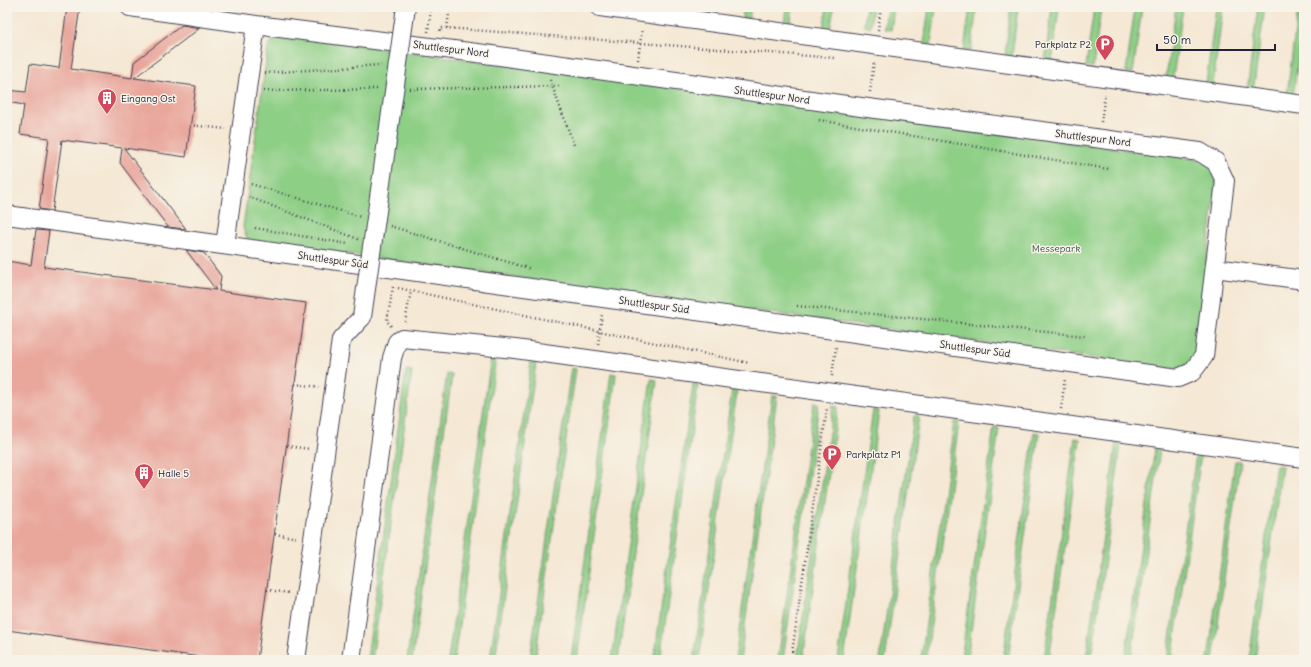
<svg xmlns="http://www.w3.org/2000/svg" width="1311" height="667" font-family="Delius,sans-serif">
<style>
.green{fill:#8ecf86;stroke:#587860}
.building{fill:#e9a69b}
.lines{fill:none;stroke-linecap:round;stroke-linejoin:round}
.minor-casing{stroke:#424052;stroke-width:20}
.path{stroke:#424052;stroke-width:2.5;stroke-dasharray:1 3;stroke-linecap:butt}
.minor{stroke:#fff;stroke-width:18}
.minor-bridge-casing{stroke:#424052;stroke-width:20;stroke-linecap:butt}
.minor-bridge{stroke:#fff;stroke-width:18}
.labels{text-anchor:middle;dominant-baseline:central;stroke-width:3;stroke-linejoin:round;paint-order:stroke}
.poi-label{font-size:10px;fill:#22223b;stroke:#f7f3e8;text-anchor:start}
.street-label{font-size:10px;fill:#22223b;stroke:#f7f3e8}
.park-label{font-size:10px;fill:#425652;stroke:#f7f3e8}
</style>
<rect width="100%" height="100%" fill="#f7f3e8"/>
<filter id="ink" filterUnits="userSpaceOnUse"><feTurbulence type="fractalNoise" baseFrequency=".025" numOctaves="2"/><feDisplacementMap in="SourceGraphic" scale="8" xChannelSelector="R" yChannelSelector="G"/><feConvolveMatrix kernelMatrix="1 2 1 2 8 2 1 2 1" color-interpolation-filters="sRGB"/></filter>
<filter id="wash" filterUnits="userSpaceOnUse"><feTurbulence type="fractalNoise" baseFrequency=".012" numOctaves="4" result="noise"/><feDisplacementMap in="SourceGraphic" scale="16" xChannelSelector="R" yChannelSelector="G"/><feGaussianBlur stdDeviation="0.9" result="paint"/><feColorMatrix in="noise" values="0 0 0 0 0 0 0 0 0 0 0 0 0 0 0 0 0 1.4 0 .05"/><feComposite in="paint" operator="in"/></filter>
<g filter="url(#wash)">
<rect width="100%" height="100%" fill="#f5e8d4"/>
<path class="green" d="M744 7H751L749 19 742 18Z
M786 7H793L790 25 784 24Z
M827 7H834L830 32 823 31Z
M866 7H873L870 27 864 26Z
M887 7H894L891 30 884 29Z
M929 7H936L931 45 924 44Z
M970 7H977L971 51 964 50Z
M1011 7H1018L1012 56 1005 55Z
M1052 7H1059L1052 63 1045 62Z
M1094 7H1101L1093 67 1086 66Z
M1135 7H1142L1133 73 1126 72Z
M1176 7H1183L1173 78 1166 77Z
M1216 7H1223L1213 85 1206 84Z
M1258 7H1265L1253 91H1247Z
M1298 7H1304V17L1293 96 1287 95Z
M280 35H285L1194 159 1208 164 1217 177 1195 356 1193 360 1180 370 248 240 244 231 243 227 268 47 273 39Z
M491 357H496L454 660H448Z
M531 362 536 363 495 660H490Z
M571 368 576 369 535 660H530Z
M406 370 412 371 372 660H367Z
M611 373 616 374 577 660H571Z
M447 374 452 375 412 660H407Z
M651 379 657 380 618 660H612Z
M693 384 698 385 660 660H654Z
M732 390 737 391 699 660H694Z
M772 396H777L740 660H735Z
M814 403H819L783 660H778Z
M833 406 838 407 803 660H797Z
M873 410 879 411 844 660H838Z
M914 416H919L885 660H880Z
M954 422H959L926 660H921Z
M994 427 999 428 967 660H961Z
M1034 432 1039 433 1008 660H1003Z
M1075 438 1080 439 1049 660H1044Z
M1116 443 1121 444 1091 660H1086Z
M1155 448 1160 449 1131 660H1125Z
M1196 454H1201L1172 660H1167Z
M1235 461H1240L1213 660H1208Z
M1276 465 1282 466 1255 660H1249Z"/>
<g id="blocks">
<path class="building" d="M67 7H80L71 69 132 78 134 62 182 25 200 28 134 78 196 86 186 157 124 148 186 229 168 227 120 163 122 148 62 140 52 211 39 209 49 138 20 134 24 105 7 102V90L26 92 30 64 59 68Z
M206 7H227L224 10Z
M36 230 49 231 44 267 216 290 186 250 204 253 221 276 219 291 306 303 257 660H222L7 630V261L31 265Z"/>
</g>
</g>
<g filter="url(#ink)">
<use href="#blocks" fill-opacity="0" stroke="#424052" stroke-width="1"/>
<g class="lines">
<g class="minor-casing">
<path id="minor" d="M600 7 1304 105
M7 215 1178 378 1192 372 1204 356 1225 181 1216 162 1200 152 868 108 485 54 256 25 130 7
M225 245 256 25
M1215 268 1304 280
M296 660 341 340 362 317
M351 660 392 358 397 342 402 338 515 349 1304 458"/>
</g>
<path class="path" d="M447 28 450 7
M878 30 881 7
M440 31 441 28H447L835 58
M428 32 431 7
M638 60 642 29
M265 73 381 65
M550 80 574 145
M410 89 559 86
M264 91 379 89
M870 92 874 61
M819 120 1108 169
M1101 122 1105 94
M190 125 226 129
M251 184 361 217
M249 197 358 239
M390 226 531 269
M255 228 348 244
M398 288 749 363
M797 306 1085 336
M405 322 411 291
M391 326 387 321 393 287
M598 344 602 314
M832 376 836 347
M295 384 319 387
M1061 409 1065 378
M287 446 310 449
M275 534 298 538
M267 590 290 593
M179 660 180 654
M791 660 827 408"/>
<use href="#minor" class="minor"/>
<g class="minor-bridge-casing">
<path id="minor-bridge" d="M362 317 406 7"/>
</g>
<use href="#minor-bridge" class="minor-bridge"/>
</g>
</g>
<defs>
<g id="parking-pin" transform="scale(1)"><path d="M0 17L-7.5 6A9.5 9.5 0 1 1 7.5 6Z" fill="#d1495b" stroke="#f7f3e8"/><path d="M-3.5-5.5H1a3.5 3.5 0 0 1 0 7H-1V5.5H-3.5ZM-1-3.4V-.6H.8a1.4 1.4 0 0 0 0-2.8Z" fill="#fff"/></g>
<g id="building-pin" transform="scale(1)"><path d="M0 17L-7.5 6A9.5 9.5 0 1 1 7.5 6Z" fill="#d1495b" stroke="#f7f3e8"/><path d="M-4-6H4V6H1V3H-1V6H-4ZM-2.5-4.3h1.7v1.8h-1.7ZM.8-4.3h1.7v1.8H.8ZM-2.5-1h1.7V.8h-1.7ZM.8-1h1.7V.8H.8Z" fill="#fff"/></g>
</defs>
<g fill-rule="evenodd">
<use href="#parking-pin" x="1105" y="44"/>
<use href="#building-pin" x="107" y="98"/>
<use href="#parking-pin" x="832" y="454"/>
<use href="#building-pin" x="144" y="473"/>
</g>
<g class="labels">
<g class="poi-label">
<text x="1091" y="44" text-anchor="end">Parkplatz P2</text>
<text x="121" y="98">Eingang Ost</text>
<text x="846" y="454">Parkplatz P1</text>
<text x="158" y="473">Halle 5</text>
</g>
<g class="street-label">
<text transform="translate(451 49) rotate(7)">Shuttlespur Nord</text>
<text transform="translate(772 95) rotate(8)">Shuttlespur Nord</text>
<text transform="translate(1093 138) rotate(7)">Shuttlespur Nord</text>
<text transform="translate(333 260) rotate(8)">Shuttlespur Süd</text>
<text transform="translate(654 305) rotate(8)">Shuttlespur Süd</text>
<text transform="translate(975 349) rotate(8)">Shuttlespur Süd</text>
</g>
<g class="park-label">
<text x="1056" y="248">Messepark</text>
</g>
</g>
<rect width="1311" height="667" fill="none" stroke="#f7f3e8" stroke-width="24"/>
<path d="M1157 44v6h118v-6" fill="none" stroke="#22223b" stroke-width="2"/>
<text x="1163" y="44" font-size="12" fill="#22223b" stroke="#f7f3e8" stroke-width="3" paint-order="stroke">50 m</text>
</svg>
